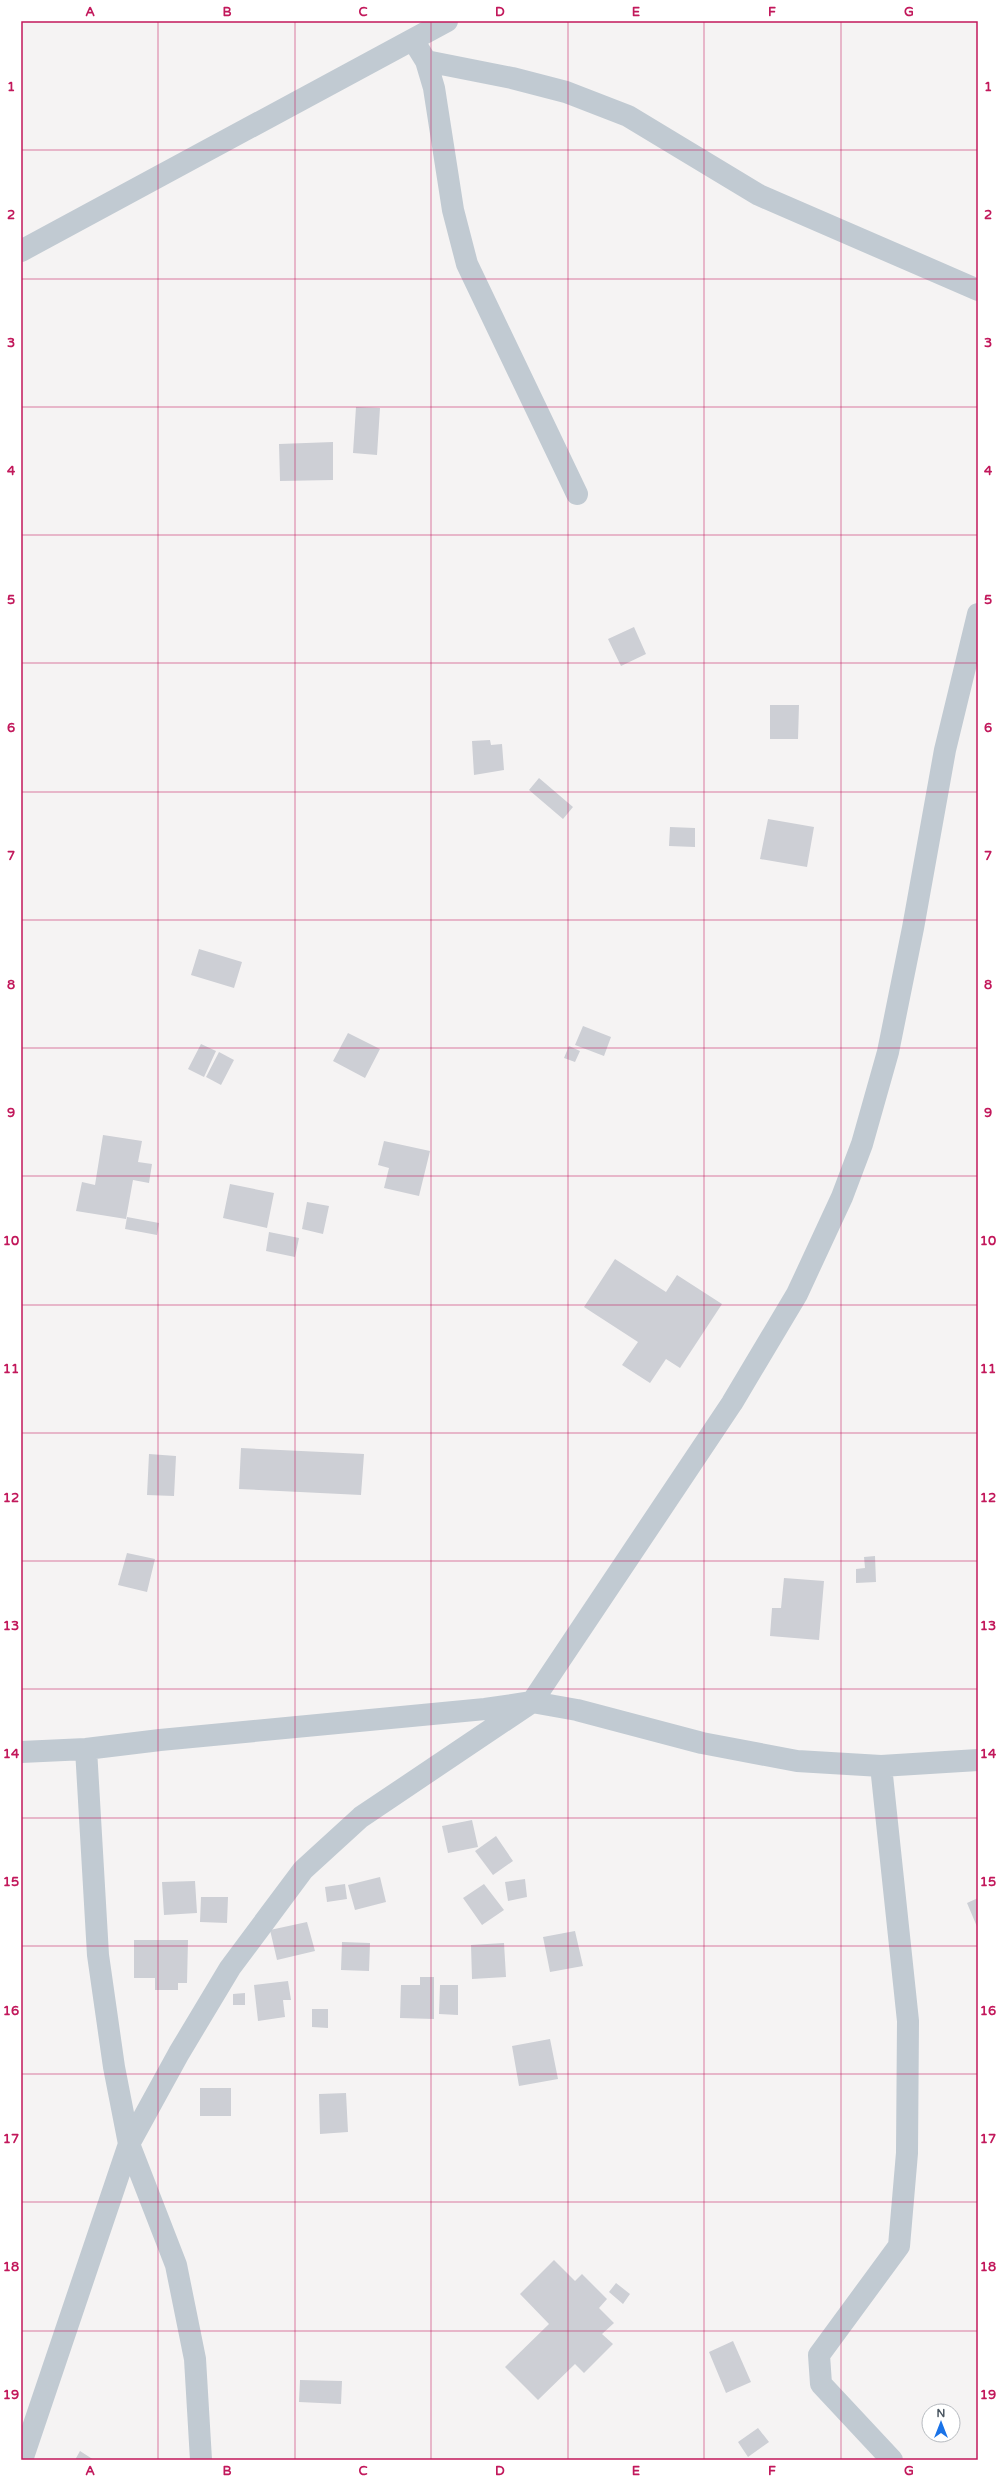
<svg xmlns="http://www.w3.org/2000/svg" width="999" height="2481" font-family="'Varela Round',sans-serif">
<style>
.building{fill:#cdcfd5}
.lines{fill:none;stroke-linecap:round;stroke-linejoin:round}
.minor{stroke:#c1cad2;stroke-width:22}
.grid{fill:none;stroke:#c2185b;stroke-width:1;stroke-opacity:0.55}
.neatline{fill:none;stroke:#c2185b;stroke-width:1.5}
.grid-label{font-size:13px;text-anchor:middle;font-weight:bold;fill:#c2185b}
</style>
<rect width="100%" height="100%" fill="#f5f3f3"/>
<path class="building" d="M356 407 380 408 377 455 353 453Z
M333 442V480L280 481 279 444Z
M634 627 646 654 621 666 608 639Z
M770 705H799L798 739H770Z
M490 740 491 745 502 744 504 770 474 775 472 741Z
M539 778 573 807 563 819 529 790Z
M768 819 814 827 807 867 760 859Z
M670 827 695 828V847L669 846Z
M199 949 242 962 234 988 191 975Z
M583 1026 611 1037 604 1056 575 1045Z
M348 1033 380 1049 365 1078 333 1061Z
M201 1044 216 1051 204 1077 188 1069Z
M569 1046 580 1051 575 1062 564 1058Z
M219 1052 234 1060 221 1085 206 1077Z
M103 1135 142 1141 138 1162 152 1164 149 1183 133 1180 126 1219 76 1211 82 1182 95 1185Z
M384 1141 430 1151 419 1196 384 1188 389 1168 378 1165Z
M230 1184 274 1193 267 1228 223 1218Z
M307 1202 329 1206 323 1234 302 1229Z
M127 1217 159 1223 157 1235 125 1229Z
M269 1232 299 1238 295 1257 266 1251Z
M615 1259 666 1292 677 1275 722 1304 680 1368 666 1359 650 1383 622 1365 638 1342 584 1307Z
M241 1448 364 1454 361 1495 239 1489Z
M149 1454 176 1456 174 1496 147 1495Z
M127 1553 155 1559 147 1592 118 1585Z
M875 1556 876 1582 856 1583V1569L865 1568 864 1557Z
M784 1578 824 1581 819 1640 770 1636 772 1608H781Z
M472 1820 478 1847 448 1853 442 1826Z
M496 1836 513 1861 493 1875 475 1851Z
M380 1877 386 1902 355 1910 348 1885Z
M525 1879 527 1897 508 1901 505 1882Z
M195 1881 197 1913 164 1915 162 1882Z
M345 1884 347 1899 327 1902 325 1887Z
M484 1884 504 1910 482 1925 463 1898Z
M201 1897H228L227 1923 200 1922Z
M978 1898V1929L967 1903Z
M307 1922 315 1951 277 1960 270 1930Z
M575 1931 583 1966 550 1972 543 1937Z
M134 1940H188L187 1983H178V1990H155V1978H134Z
M342 1942 370 1943 369 1971 341 1970Z
M504 1943 506 1977 472 1979 471 1945Z
M420 1977H434V2019L400 2018 401 1985H420Z
M288 1981 291 2000H283L285 2017 258 2021 254 1985Z
M440 1985H458V2015L439 2014Z
M245 1993V2005H233V1994Z
M312 2009H328V2028L312 2027Z
M550 2039 558 2079 519 2086 512 2046Z
M200 2088H231V2116H200Z
M346 2093 348 2132 320 2134 319 2094Z
M554 2260 575 2281 582 2274 607 2299 599 2308 614 2323 602 2334 613 2344 584 2373 575 2364 538 2400 505 2367 549 2324 520 2294Z
M616 2283 630 2294 623 2304 609 2292Z
M733 2341 751 2382 726 2393 709 2352Z
M300 2380 342 2381 341 2404 299 2402Z
M758 2428 769 2442 748 2457 738 2442Z
M80 2451 94 2460H75Z"/>
<g class="lines">
<path class="minor" d="M413 40 426 61 434 88 453 210 467 264 577 494
M426 61 512 78 566 92 628 116 759 195 978 290
M21 251 447 21
M86 1749 98 1955 114 2067 129 2144 176 2265 195 2359 201 2460
M21 1752 86 1749 160 1740 485 1709 532 1702 577 1710 702 1743 797 1761 881 1766 978 1760
M881 1766 908 2021 907 2153 899 2246 819 2355 821 2384 892 2460
M22 2460 129 2144 179 2053 230 1968 303 1870 361 1817 532 1702 732 1403 797 1294 842 1197 862 1144 888 1052 913 928 945 750 978 614"/>
</g>
<path class="grid" d="M158 21V2460M295 21V2460M431 21V2460M568 21V2460M704 21V2460M841 21V2460M21 150H978M21 279H978M21 407H978M21 535H978M21 663H978M21 792H978M21 920H978M21 1048H978M21 1176H978M21 1305H978M21 1433H978M21 1561H978M21 1689H978M21 1818H978M21 1946H978M21 2074H978M21 2202H978M21 2331H978"/>
<rect width="999" height="2481" fill="none" stroke="#ffffff" stroke-width="44"/>
<g transform="translate(941 2423)"><circle r="19" fill="#ffffff" stroke="#b7bbc0"/>
<path d="M0-3L7 15L0 10L-7 15Z" fill="#1a73e8"/>
<text y="-6" font-size="11" font-weight="bold" text-anchor="middle" fill="#4a5661">N</text>
</g>
<rect x="22" y="22" width="955" height="2437" class="neatline"/>
<g class="grid-label">
<text x="90" y="16">A</text>
<text x="227" y="16">B</text>
<text x="363" y="16">C</text>
<text x="500" y="16">D</text>
<text x="636" y="16">E</text>
<text x="772" y="16">F</text>
<text x="909" y="16">G</text>
<text x="11" y="91">1</text>
<text x="988" y="91">1</text>
<text x="11" y="219">2</text>
<text x="988" y="219">2</text>
<text x="11" y="347">3</text>
<text x="988" y="347">3</text>
<text x="11" y="475">4</text>
<text x="988" y="475">4</text>
<text x="11" y="604">5</text>
<text x="988" y="604">5</text>
<text x="11" y="732">6</text>
<text x="988" y="732">6</text>
<text x="11" y="860">7</text>
<text x="988" y="860">7</text>
<text x="11" y="989">8</text>
<text x="988" y="989">8</text>
<text x="11" y="1117">9</text>
<text x="988" y="1117">9</text>
<text x="11" y="1245">10</text>
<text x="988" y="1245">10</text>
<text x="11" y="1373">11</text>
<text x="988" y="1373">11</text>
<text x="11" y="1502">12</text>
<text x="988" y="1502">12</text>
<text x="11" y="1630">13</text>
<text x="988" y="1630">13</text>
<text x="11" y="1758">14</text>
<text x="988" y="1758">14</text>
<text x="11" y="1886">15</text>
<text x="988" y="1886">15</text>
<text x="11" y="2015">16</text>
<text x="988" y="2015">16</text>
<text x="11" y="2143">17</text>
<text x="988" y="2143">17</text>
<text x="11" y="2271">18</text>
<text x="988" y="2271">18</text>
<text x="11" y="2399">19</text>
<text x="988" y="2399">19</text>
<text x="90" y="2475">A</text>
<text x="227" y="2475">B</text>
<text x="363" y="2475">C</text>
<text x="500" y="2475">D</text>
<text x="636" y="2475">E</text>
<text x="772" y="2475">F</text>
<text x="909" y="2475">G</text>
</g>
</svg>
